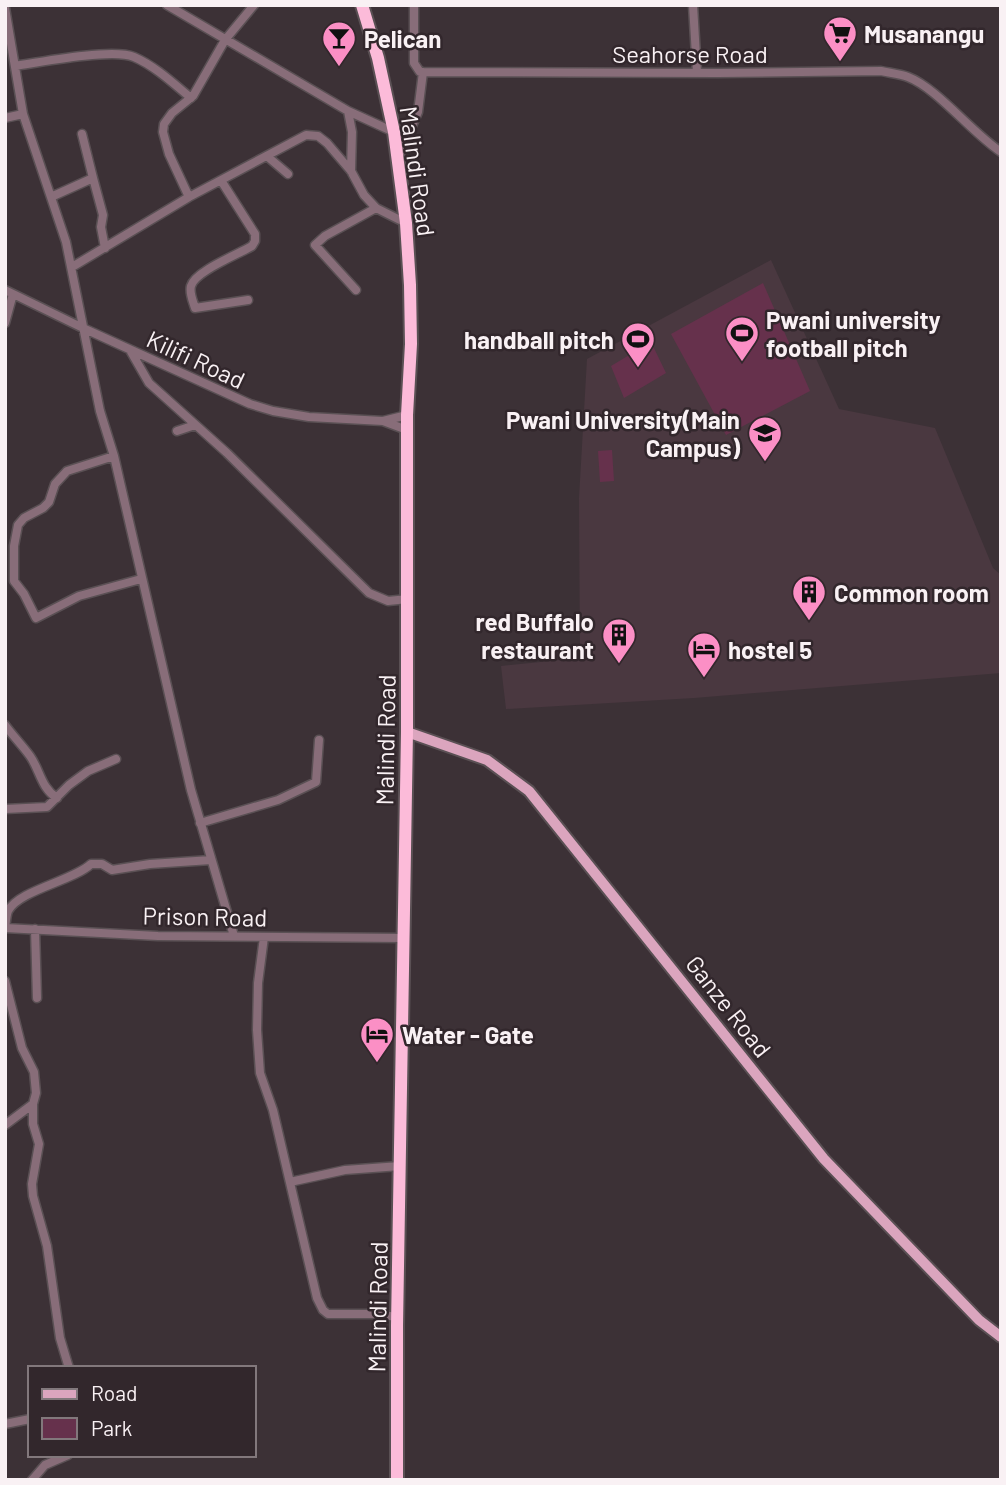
<svg xmlns="http://www.w3.org/2000/svg" width="1006" height="1485" font-family="Barlow,sans-serif">
<style>
.built{fill:#4a3840}
.green{fill:#66314c}
.lines{fill:none;stroke-linecap:round;stroke-linejoin:round}
.minor-casing{stroke:#5a5054;stroke-width:11}
.major-casing{stroke:#5a5054;stroke-width:14}
.highway-casing{stroke:#5a5054;stroke-width:16}
.minor{stroke:#886d79;stroke-width:8}
.major{stroke:#dba5be;stroke-width:10}
.highway{stroke:#fcbbd9;stroke-width:12}
.labels{text-anchor:middle;dominant-baseline:central;stroke-width:5;stroke-linejoin:round;paint-order:stroke}
.poi-label{font-size:24px;font-weight:bold;fill:#f9f1f4;stroke:#32272c;text-anchor:start}
.street-label{font-size:24px;fill:#f9f1f4;stroke:#32272c}
</style>
<rect width="100%" height="100%" fill="#3c3136"/>
<path class="built" d="M771 260 839 409 935 428 993 568 1001 575V673L694 698 506 709 501 666 580 658 579 498 587 359Z"/>
<path class="green" d="M763 283 810 391 726 435 671 334Z
M651 342 666 373 624 398 611 366Z
M612 450 614 481 600 482 598 451Z"/>
<g class="lines">
<g class="minor-casing">
<path id="minor" d="M167 5 348 111 394 132
M414 5V63L420 72 718 73 881 71C890 73 900 74 908 77 937 88 971 132 1001 152
M693 5 697 73
M5 8 23 114 66 242 100 411 114 456 191 790 234 936
M15 66C40 62 113 48 134 57 155 66 174 84 191 98
M348 111 352 132 351 171
M5 118 23 114
M399 156 418 112 423 72
M268 157 288 174
M93 178 103 215 101 227 105 248
M222 182 255 234V241L252 246C239 254 195 271 191 286 189 293 193 301 195 308L248 300
M51 197 93 178 82 134
M189 197 169 154 163 132 164 124 172 113 193 96 225 40 254 5
M72 267 189 197 306 135 318 136 327 143 351 171 364 195 376 208 406 223
M5 290 85 329 250 404 273 411 309 417 383 421 407 430
M356 290 315 245 325 236 376 208
M5 323 13 294
M130 350 149 383 227 453 369 593 388 601 408 599
M383 421 407 415
M177 431 195 425
M114 456 67 471 55 484 49 502 43 508 24 518 18 525 14 546V581L24 594 36 618 79 596 141 579
M5 725C13 736 22 745 30 756 40 770 41 788 57 798
M5 809 47 807 69 785 88 771 116 759
M200 823 278 800 316 782 319 740
M5 928 158 936 404 938
M5 928C6 923 6 916 8 911 19 890 73 881 91 864H102L112 870 150 864 211 860
M35 929 37 998
M264 937 258 983 257 1030 260 1073 273 1110 317 1298 323 1310 328 1314H375L397 1317
M5 981 22 1048 34 1072 36 1093 33 1104 5 1125
M33 1104V1124L39 1144 32 1184 33 1196 47 1246 60 1338 69 1368
M290 1182 345 1170 400 1166
M5 1424 30 1419
M32 1480 45 1465 68 1455"/>
</g>
<g class="major-casing">
<path id="major" d="M407 732 487 760 529 791 824 1159 979 1320 1001 1337"/>
</g>
<g class="highway-casing">
<path id="highway" d="M362 5 378 58 394 132 406 223 410 285 411 344 407 415V732L397 1326V1480"/>
</g>
<use href="#minor" class="minor"/>
<use href="#major" class="major"/>
<use href="#highway" class="highway"/>
</g>
<defs>
<g id="supermarket-pin" transform="scale(1.75)"><path d="M0 17L-7.5 6A9.5 9.5 0 1 1 7.5 6Z" fill="#fb8fc5" stroke="#32272c"/><path d="M-6-5.5h2.5l.6 2H6L4.5 2H-2.5L-4.4-4H-6ZM-1.5 3.2a1.3 1.3 0 1 0 .1 0ZM3 3.2a1.3 1.3 0 1 0 .1 0Z" fill="#111"/></g>
<g id="bar-pin" transform="scale(1.75)"><path d="M0 17L-7.5 6A9.5 9.5 0 1 1 7.5 6Z" fill="#fb8fc5" stroke="#32272c"/><path d="M-6-5H6L.8 .8V4.5H3.5V6h-7V4.5H-.8V.8Z" fill="#111"/></g>
<g id="stadium-pin" transform="scale(1.75)"><path d="M0 17L-7.5 6A9.5 9.5 0 1 1 7.5 6Z" fill="#fb8fc5" stroke="#32272c"/><path d="M0-5a6.5 5 0 1 0 0 10a6.5 5 0 1 0 0-10ZM-3.5-1.8h7v3.6h-7Z" fill="#111"/></g>
<g id="university-pin" transform="scale(1.75)"><path d="M0 17L-7.5 6A9.5 9.5 0 1 1 7.5 6Z" fill="#fb8fc5" stroke="#32272c"/><path d="M0-5L7-2L0 1L-7-2ZM-4 1L0 2.5L4 1V4Q0 6-4 4Z" fill="#111"/></g>
<g id="building-pin" transform="scale(1.75)"><path d="M0 17L-7.5 6A9.5 9.5 0 1 1 7.5 6Z" fill="#fb8fc5" stroke="#32272c"/><path d="M-4-6H4V6H1V3H-1V6H-4ZM-2.5-4.3h1.7v1.8h-1.7ZM.8-4.3h1.7v1.8H.8ZM-2.5-1h1.7V.8h-1.7ZM.8-1h1.7V.8H.8Z" fill="#111"/></g>
<g id="hotel-pin" transform="scale(1.75)"><path d="M0 17L-7.5 6A9.5 9.5 0 1 1 7.5 6Z" fill="#fb8fc5" stroke="#32272c"/><path d="M-6-4.5h1.5V1H6V5H4.5V3h-9V5H-6ZM-4 0a1.8 1.8 0 1 1 3.6 0ZM.5 0V-2.5h3Q6-2.5 6 0Z" fill="#111"/></g>
</defs>
<g fill-rule="evenodd">
<use href="#supermarket-pin" x="840" y="33"/>
<use href="#bar-pin" x="339" y="38"/>
<use href="#stadium-pin" x="742" y="333"/>
<use href="#stadium-pin" x="638" y="339"/>
<use href="#university-pin" x="765" y="433"/>
<use href="#building-pin" x="809" y="592"/>
<use href="#building-pin" x="619" y="635"/>
<use href="#hotel-pin" x="704" y="649"/>
<use href="#hotel-pin" x="377" y="1034"/>
</g>
<g class="labels">
<g class="poi-label">
<text x="864" y="33">Musanangu</text>
<text x="364" y="38">Pelican</text>
<text x="766" y="319">Pwani university<tspan x="766" dy="28">football pitch</tspan></text>
<text x="614" y="339" text-anchor="end">handball pitch</text>
<text x="740" y="419" text-anchor="end">Pwani University(Main<tspan x="740" dy="28">Campus)</tspan></text>
<text x="834" y="592">Common room</text>
<text x="594" y="621" text-anchor="end">red Buffalo<tspan x="594" dy="28">restaurant</tspan></text>
<text x="728" y="649">hostel 5</text>
<text x="402" y="1034">Water - Gate</text>
</g>
<g class="street-label">
<text x="690" y="53">Seahorse Road</text>
<text transform="translate(418 171) rotate(82)">Malindi Road</text>
<text transform="translate(196 359) rotate(25)">Kilifi Road</text>
<text transform="translate(385 740) rotate(-89)">Malindi Road</text>
<text transform="translate(205 916) rotate(1)">Prison Road</text>
<text transform="translate(729 1006) rotate(52)">Ganze Road</text>
<text transform="translate(377 1307) rotate(-89)">Malindi Road</text>
</g>
</g>
<rect width="1006" height="1485" fill="none" stroke="#f9f1f4" stroke-width="14"/>
<rect x="28" y="1366" width="228" height="91" fill="#32272c" stroke="#82787c" stroke-width="2"/>
<rect x="42" y="1389" width="35" height="10" fill="#dba5be" stroke="#82787c" stroke-width="2"/>
<text x="91" y="1401" font-size="21" fill="#f9f1f4">Road</text>
<rect x="42" y="1418" width="35" height="21" fill="#66314c" stroke="#82787c" stroke-width="2"/>
<text x="91" y="1436" font-size="21" fill="#f9f1f4">Park</text>
</svg>
